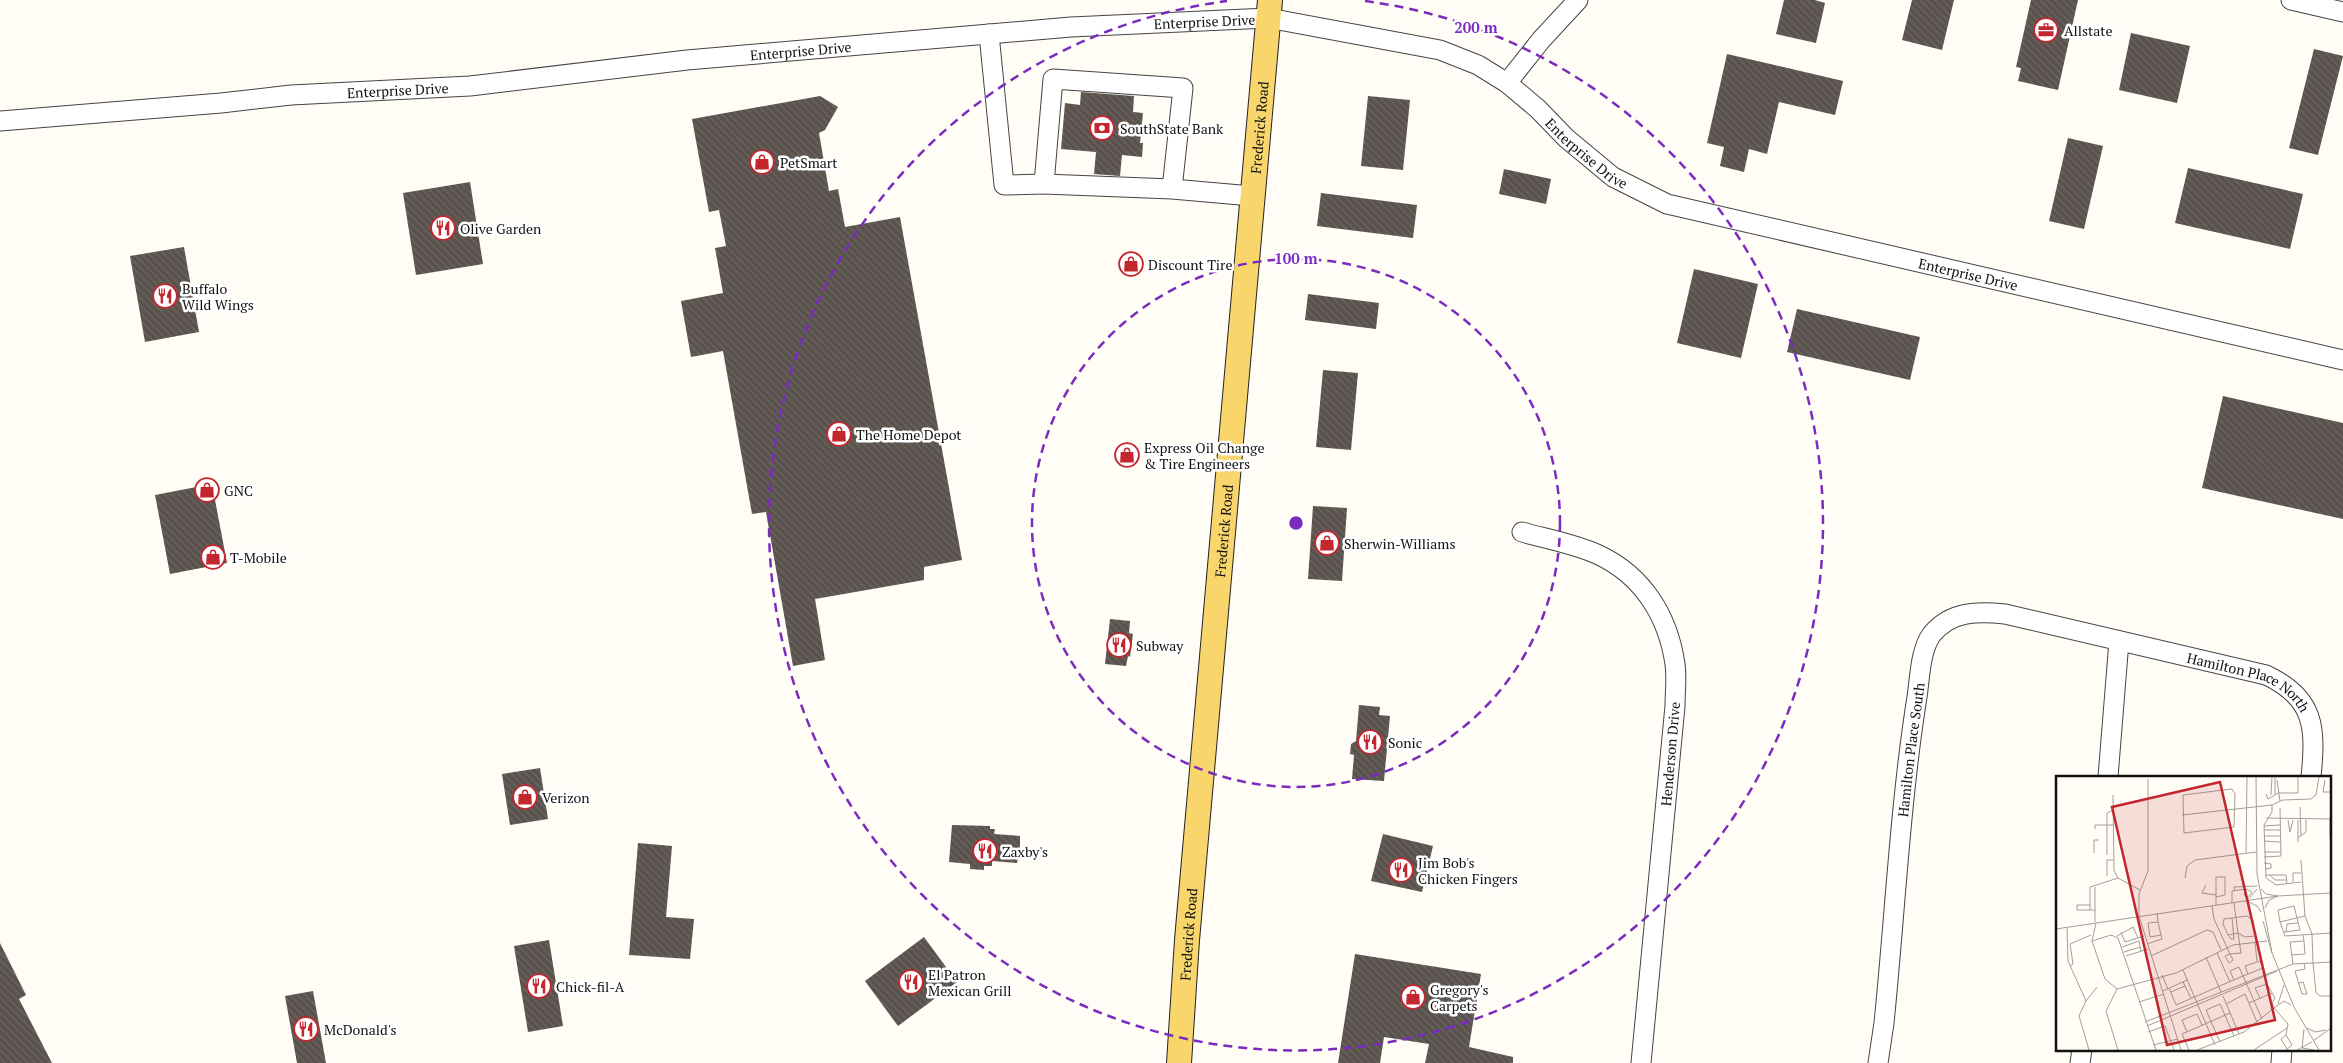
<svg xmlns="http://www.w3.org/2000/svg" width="2343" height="1063" font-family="'PT Serif',serif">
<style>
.building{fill:url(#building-back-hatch)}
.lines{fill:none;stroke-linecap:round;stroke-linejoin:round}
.minor-casing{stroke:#444;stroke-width:21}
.major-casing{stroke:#222;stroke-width:26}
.minor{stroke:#fff;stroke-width:19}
.major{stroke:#f9d66b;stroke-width:24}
.ring{fill:none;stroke:#7b2cbf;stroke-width:2.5;stroke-dasharray:9 6}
.labels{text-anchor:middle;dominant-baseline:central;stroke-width:5;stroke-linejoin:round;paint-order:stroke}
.street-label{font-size:14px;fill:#111;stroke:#fff}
.poi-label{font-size:14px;fill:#111;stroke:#fff;text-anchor:start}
.inset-road{fill:none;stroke:#a09f9a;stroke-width:1}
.view{fill:#c4262e;fill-opacity:0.15;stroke:#c4262e;stroke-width:2.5}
.inset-edge{fill:none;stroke:#111;stroke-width:2.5}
.centre{fill:#7b2cbf;stroke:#fff;stroke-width:2.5}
.ring-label{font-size:15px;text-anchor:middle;font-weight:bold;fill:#7b2cbf;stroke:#fff;stroke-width:5;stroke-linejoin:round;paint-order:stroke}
</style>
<defs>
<pattern id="building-back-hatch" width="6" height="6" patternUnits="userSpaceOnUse" patternTransform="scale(1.25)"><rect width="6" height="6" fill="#5a524d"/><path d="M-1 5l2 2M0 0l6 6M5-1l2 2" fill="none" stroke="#6d6662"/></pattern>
</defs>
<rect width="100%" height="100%" fill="#fffdf5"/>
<path class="building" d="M1784 0H1815L1825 3 1816 43 1776 34Z
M1912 0H1954L1942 50 1902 40Z
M2031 0H2078L2058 90 2018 81 2021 68 2016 67Z
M2131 33 2190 46 2177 103 2119 90Z
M2314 49 2343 56 2318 155 2289 148Z
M1727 54 1843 81 1835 115 1779 102 1767 154 1749 149 1744 172 1720 166 1724 147 1707 143Z
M1081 92 1134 96 1133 112 1143 113 1140 143H1143L1142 157 1122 155 1120 176 1094 174 1096 152 1061 149 1065 103 1080 105Z
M820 96 838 107 825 130 819 133 829 191 838 189 845 227 900 217 962 560 924 567V580L815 599 825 660 793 666 766 512 752 514 723 351 691 357 681 301 723 293 715 248 726 246 719 210 709 212 692 119Z
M1368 96 1410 100 1403 170 1361 166Z
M2068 138 2103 146 2084 229 2049 221Z
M2188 168 2303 194 2290 249 2175 223Z
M1504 169 1551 179 1546 204 1499 194Z
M470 182 483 264 416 275 403 193Z
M1321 193 1417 205 1413 238 1317 226Z
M184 247 199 332 145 342 130 256Z
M1694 269 1758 284 1741 358 1677 343Z
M1308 294 1379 303 1376 329 1305 320Z
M1797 309 1920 337 1910 380 1787 352Z
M1323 370 1358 373 1351 450 1316 447Z
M2223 396 2343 423V519L2202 488Z
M212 484 227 563 170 574 155 495Z
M1313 506 1347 508 1342 581 1308 579Z
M1110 619 1130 621 1129 633 1133 634 1130 657 1128 656 1126 666 1105 664Z
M1359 705 1380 707 1379 715 1390 716 1384 781 1352 779 1354 755 1350 754 1351 744 1356 741Z
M540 768 548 819 510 825 502 774Z
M952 825 990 826V829H995L994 834 1020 836V858H1018L1017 863 992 861V866H984V870L970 869V864L949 862Z
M1383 834 1433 846 1422 892 1371 881Z
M638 843 672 846 666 917 694 919 690 959 629 955Z
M924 937 957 982 898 1026 865 981Z
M549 940 563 1026 528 1032 514 946Z
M0 943 26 995 19 999 52 1063H0Z
M1355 954 1481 974 1469 1047 1513 1057V1063H1425L1429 1044 1384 1037 1380 1063H1338Z
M313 991 326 1063H297L285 996Z"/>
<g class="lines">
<g class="minor-casing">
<g id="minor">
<path d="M2291 0 2343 12"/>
<path d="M989 34 1004 185 1044 184"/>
<path d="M1507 83 1541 40 1578 0"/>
<path id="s1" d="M0 121 221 103 291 95 470 86 687 60 1071 27 1268 18 1440 50 1478 65 1507 83 1538 109 1566 138 1613 177 1667 204 2343 360"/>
<path d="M1172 189 1044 184 1053 79 1183 88 1172 189 1252 196"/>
<path d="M1522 532C1547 539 1576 544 1599 555 1643 576 1668 616 1675 664 1677 678 1675 692 1675 706L1641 1063"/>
<path d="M2108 777 2119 641"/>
<path id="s2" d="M1878 1063 1884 1023C1895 915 1900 804 1917 697 1920 678 1920 650 1932 634 1951 611 1978 611 2005 614L2266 675C2315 698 2316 728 2311 777"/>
<path d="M2080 1063 2082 1049"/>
<path d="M2281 1063 2282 1049"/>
</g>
</g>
<g class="major-casing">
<g id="major">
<path id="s3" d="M1179 1063 1187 940 1270 0"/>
</g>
</g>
<use href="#minor" class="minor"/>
<use href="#major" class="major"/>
</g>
<g class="ring">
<circle cx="1296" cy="523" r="264"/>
<path d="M1365 1A527 527 0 1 1 1227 1"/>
</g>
<defs>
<g id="office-ring" transform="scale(1.25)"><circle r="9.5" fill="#fff" stroke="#c4262e" stroke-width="1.5"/><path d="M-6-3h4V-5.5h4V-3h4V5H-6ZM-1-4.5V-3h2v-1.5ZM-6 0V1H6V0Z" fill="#c4262e"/></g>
<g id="bank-ring" transform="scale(1.25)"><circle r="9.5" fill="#fff" stroke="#c4262e" stroke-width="1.5"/><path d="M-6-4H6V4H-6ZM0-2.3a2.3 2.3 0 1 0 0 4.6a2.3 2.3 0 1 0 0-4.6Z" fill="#c4262e"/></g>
<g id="shop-ring" transform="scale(1.25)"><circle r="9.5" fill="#fff" stroke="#c4262e" stroke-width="1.5"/><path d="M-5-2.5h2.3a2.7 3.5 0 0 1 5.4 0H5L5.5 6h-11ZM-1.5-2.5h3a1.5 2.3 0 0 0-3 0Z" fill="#c4262e"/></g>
<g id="restaurant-ring" transform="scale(1.25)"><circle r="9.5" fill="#fff" stroke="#c4262e" stroke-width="1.5"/><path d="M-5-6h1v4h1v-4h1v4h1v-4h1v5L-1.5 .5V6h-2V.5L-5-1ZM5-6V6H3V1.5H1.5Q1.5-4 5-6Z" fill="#c4262e"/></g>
</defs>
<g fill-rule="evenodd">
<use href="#office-ring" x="2046" y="30"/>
<use href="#bank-ring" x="1102" y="128"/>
<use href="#shop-ring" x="762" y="162"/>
<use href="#restaurant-ring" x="443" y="228"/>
<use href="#shop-ring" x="1131" y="264"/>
<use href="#restaurant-ring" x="165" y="296"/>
<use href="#shop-ring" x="839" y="434"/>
<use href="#shop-ring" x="1127" y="455"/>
<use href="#shop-ring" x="207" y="490"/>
<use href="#shop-ring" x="1327" y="543"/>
<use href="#shop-ring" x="213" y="557"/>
<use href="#restaurant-ring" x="1119" y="645"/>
<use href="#restaurant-ring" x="1370" y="742"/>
<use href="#shop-ring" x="525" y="797"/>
<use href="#restaurant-ring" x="985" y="851"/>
<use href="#restaurant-ring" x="1401" y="870"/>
<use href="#restaurant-ring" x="911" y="982"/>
<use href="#restaurant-ring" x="539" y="986"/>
<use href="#shop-ring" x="1413" y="997"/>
<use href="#restaurant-ring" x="306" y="1029"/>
</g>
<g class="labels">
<g class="street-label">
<text stroke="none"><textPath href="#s1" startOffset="1209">Enterprise Drive</textPath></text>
<text stroke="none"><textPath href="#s1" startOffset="804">Enterprise Drive</textPath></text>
<text stroke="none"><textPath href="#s1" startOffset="399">Enterprise Drive</textPath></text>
<text stroke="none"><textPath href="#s3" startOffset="939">Frederick Road</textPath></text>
<text stroke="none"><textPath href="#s1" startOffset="1629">Enterprise Drive</textPath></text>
<text stroke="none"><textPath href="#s1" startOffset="2034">Enterprise Drive</textPath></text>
<text stroke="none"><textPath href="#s3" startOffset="534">Frederick Road</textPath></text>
<text stroke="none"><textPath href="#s2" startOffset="768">Hamilton Place North</textPath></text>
<text stroke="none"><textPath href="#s2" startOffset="315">Hamilton Place South</textPath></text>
<text transform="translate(1670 754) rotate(-85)">Henderson Drive</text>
<text stroke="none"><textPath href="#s3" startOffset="129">Frederick Road</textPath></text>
</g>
<g class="poi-label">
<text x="2064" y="30">Allstate</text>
<text x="1120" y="128">SouthState Bank</text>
<text x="780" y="162">PetSmart</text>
<text x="460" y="228">Olive Garden</text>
<text x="1148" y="264">Discount Tire</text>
<text x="182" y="288">Buffalo<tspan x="182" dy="16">Wild Wings</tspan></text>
<text x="856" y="434">The Home Depot</text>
<text x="1144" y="447">Express Oil Change<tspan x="1144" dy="16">&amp; Tire Engineers</tspan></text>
<text x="224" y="490">GNC</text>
<text x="1344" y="543">Sherwin-Williams</text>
<text x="230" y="557">T-Mobile</text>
<text x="1136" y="645">Subway</text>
<text x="1388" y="742">Sonic</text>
<text x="542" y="797">Verizon</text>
<text x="1002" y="851">Zaxby's</text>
<text x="1418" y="862">Jim Bob's<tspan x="1418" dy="16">Chicken Fingers</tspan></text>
<text x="928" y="974">El Patron<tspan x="928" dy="16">Mexican Grill</tspan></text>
<text x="556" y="986">Chick-fil-A</text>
<text x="1430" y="989">Gregory's<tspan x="1430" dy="16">Carpets</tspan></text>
<text x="324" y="1029">McDonald's</text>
</g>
</g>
<g transform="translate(2056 776)">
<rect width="275" height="275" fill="#fffdf5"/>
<path class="inset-road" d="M200 1 201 98 216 177 238 231 263 274M219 1V18M92 3V95L83 118V140L125 274M221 4 224 25M269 4 267 16H275M176 13 179 18 178 51 128 57 127 19ZM210 18 212 23 222 17H242V1M57 19 58 94 62 102 84 114M215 19 216 1M216 29V36L208 49 210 102 220 109 245 106M244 31 245 60M126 39 216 29 227 24 255 23 260 19 263 1M210 42 275 43M274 43V61M232 44 234 56 237 44M208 50 224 49M39 53V49H57M208 54H224M208 60H224M242 62 250 56V44M208 65 224 66M242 66V44M208 76H225M38 77V64H43M190 77 191 1M51 79V37L57 34M208 81 225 80 224 32M245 84 249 140M208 87 215 88V92L209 93M209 99H230L231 108M214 99 219 104H230M51 100V84H57M129 102 131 90 139 84 200 76M237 106V97H245M150 109 146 117 160 119M39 111V146M201 113 191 125 201 130 205 136M205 113 210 118 222 120M179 115 178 111 201 110M160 121 169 119V101H160V129M176 127V115L190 113 188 119 192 121 196 116 190 113M178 127 182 157 189 161 199 160M34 129H21V134H39M156 130 158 143 174 178 185 177 182 157 172 159 167 148 168 143 191 140 197 144 200 166M209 132 213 124 222 120M34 134V111L62 102M101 137 102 146 92 147 94 161 105 159 102 146M207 145 216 177M224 146 222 134 238 130 244 154 228 156M40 147 36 165 49 203 61 213 120 197 177 169 211 165M11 152 12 185 30 225 23 240 33 274M0 153 222 120 275 117M65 156 69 166 88 160M230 156 231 148 242 147M172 159 175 163H178L176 142M61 160 77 151 82 162M229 160 224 146 249 140 256 158 257 187 275 186M229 160 275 157M36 165 55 159 62 162 100 274M199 166 201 185M91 168 106 163 105 159M66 171 83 165 85 175M68 176 84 171M161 177 174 206M174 178 177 184 173 187 169 180ZM235 179 249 178 248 165M70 180 92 173M95 180 151 154 157 156 165 174M150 181 165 216M237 188 234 166 248 165 247 159M14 190 17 188 14 168 35 159M127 194 159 269M106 199 112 213M178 204 174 195 183 191 187 200 207 192 204 185 189 190 192 198M127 206 135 222M243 207 247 206 251 218H246L239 195 249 193 248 187M113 212 120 229 187 200 206 243M61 213 50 235 62 274M107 215 131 204M115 216 129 210M216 217 219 222 216 227 218 232M167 220 183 258M30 225 41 211M83 226 108 218M193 227 216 217 211 208 199 212 204 222M170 228 189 218 201 246M222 228 228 209M218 232 228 225 235 229M89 246 237 188 257 187 260 217 264 220H275M91 250 221 195M251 252 259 256 270 254M248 253 246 272 258 274M92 256 109 250 118 274M131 256 126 244 141 238 146 249M230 259 225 263 231 273M257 265 275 252M164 266 150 234 164 228 178 260M97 269 122 263M133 274 126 258 174 237M141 274 188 256 218 232 232 248 230 259 236 269 230 274M198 274 231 252M241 274 256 266"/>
<path class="view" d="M164 6 219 244 111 269 56 31Z"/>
<rect width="275" height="275" class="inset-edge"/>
</g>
<circle cx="1296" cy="523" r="8" class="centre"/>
<g class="ring-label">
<text x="1476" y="33">200 m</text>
<text x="1296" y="264">100 m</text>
</g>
</svg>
